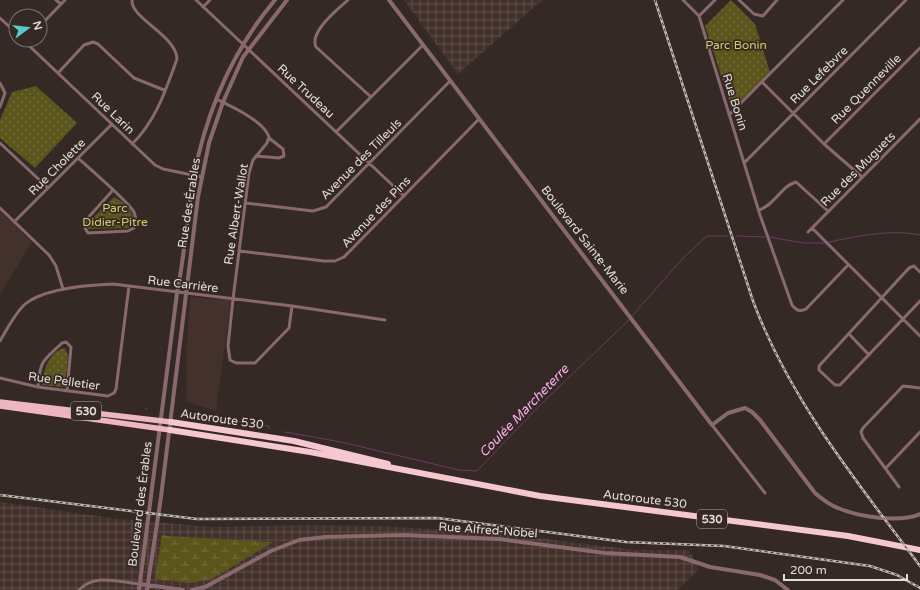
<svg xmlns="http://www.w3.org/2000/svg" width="920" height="590" font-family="'Varela Round',sans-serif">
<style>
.built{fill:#43312b}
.industrial{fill:url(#industrial-grid)}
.wetland{fill:url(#wetland-marsh)}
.park{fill:url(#park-dots)}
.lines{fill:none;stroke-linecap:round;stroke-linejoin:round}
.stream{stroke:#6d3b65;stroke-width:1}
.minor{stroke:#89696f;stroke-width:3}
.tertiary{stroke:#89696f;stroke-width:4}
.trunk{stroke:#eeb6c1;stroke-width:5.5}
.motorway{stroke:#f7c7d0;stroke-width:6}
.rail-casing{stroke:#c4bbb8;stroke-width:2.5}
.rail{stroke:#352925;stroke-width:1;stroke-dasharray:3;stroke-linecap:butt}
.labels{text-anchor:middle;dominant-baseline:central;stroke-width:3.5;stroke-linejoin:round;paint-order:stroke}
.shield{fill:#352925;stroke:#b0a6a3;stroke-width:1}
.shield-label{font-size:11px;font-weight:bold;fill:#e4dcd9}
.park-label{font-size:12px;fill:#d8cd69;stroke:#352925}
.street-label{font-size:12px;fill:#e4dcd9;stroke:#352925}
.water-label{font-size:13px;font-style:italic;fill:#ffb0f0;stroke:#352925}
</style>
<defs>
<pattern id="industrial-grid" width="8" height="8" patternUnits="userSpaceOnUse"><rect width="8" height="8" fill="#43312b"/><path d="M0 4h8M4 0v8" fill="none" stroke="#5e4e49"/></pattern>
<pattern id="wetland-marsh" width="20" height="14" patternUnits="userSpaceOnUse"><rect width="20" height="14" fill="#5b551b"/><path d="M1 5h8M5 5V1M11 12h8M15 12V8" fill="none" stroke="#726d3c"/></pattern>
<pattern id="park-dots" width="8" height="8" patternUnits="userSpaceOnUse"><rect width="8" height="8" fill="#5b551b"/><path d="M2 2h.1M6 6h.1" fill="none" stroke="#726d3c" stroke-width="1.8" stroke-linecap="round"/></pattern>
</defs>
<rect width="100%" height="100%" fill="#352925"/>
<path class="built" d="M0 211 32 242 0 294Z
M190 297 231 300 216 411 187 402 186 362Z"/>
<path class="industrial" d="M404 0H542L458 74Z
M0 502 118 519 212 527 306 525 378 526 487 532 636 550H689L699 569 677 590H0Z"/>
<path class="wetland" d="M162 535 168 536 273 542 212 579 190 583 155 579Z"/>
<path class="park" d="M731 0 755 24 770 72 732 109 705 26Z
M36 86 77 123 35 168 0 138V120L12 92Z
M114 197C124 202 137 213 133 226L129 228 88 229 87 224Z
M65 348 68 356 65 387 42 385C43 371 49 351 65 348Z"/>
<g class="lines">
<path class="stream" d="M737 236 766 237
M769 237 804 243H825
M829 242C858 236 890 229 920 235
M632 316 684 257 707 236H727
M145 408 147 409
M190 414 268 426 270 429
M285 432 341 442 459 470 477 471 538 407 630 319"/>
<path class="minor" d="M56 0 61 4
M132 0C130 18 176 35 177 59 166 89 156 121 132 144
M196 0 404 196
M348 0C337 10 309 32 316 47L371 97
M683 0 699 16 760 215 792 305C797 311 800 312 806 309L848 265
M739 0 754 14 763 16 777 0
M203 7 210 0
M699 16 715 0
M0 18 16 33
M40 26 65 0
M23 40 155 165 163 169 202 177
M58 73 84 45 93 42 98 44 134 78 164 90
M762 82 824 144 862 177
M0 83 5 93 0 107
M216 99C231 106 264 121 269 137L267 143 253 160 249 173 233 299 228 346 230 360 236 363H255L289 328 292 306
M729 115 843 0
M336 132 423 45
M0 143 48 188
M824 144 920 48
M256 156 279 158 284 156 283 149 269 138
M78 158C89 168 129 202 134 212 136 217 136 223 134 228L128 231 88 233 85 228 86 220 113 190
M744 163 906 0
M245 203 313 211 326 207 450 81
M0 208 49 255 56 266 63 289
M759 210C775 205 781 186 796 182L828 211
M14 222 112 124
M812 228 920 336
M808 232 920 119
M239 251 324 261H335L344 257 479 119
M920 272 914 266 909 268 819 366V370L835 385H840L920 301
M849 334 869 355
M0 341C7 329 14 315 24 305 43 288 88 285 113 284L292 306 385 320
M0 378 38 387 108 396 114 393 116 389 129 286
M38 387C40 360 43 361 62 343L66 342 71 347 67 391
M712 425 765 493
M886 468 920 432
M899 487 863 438 861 432 863 428 903 386 920 388
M79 590C95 573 118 582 140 584"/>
<path class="tertiary" d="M389 0 712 425 728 413 745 408 752 412 760 420 815 493C822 499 829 505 838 508 859 517 899 523 920 514
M140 584 183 590
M139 590 177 293C185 254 187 214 194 175 207 110 232 51 275 0
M147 590 161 497 198 197 209 143 223 102 243 57 287 0
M192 590 205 587 271 551 299 540 326 537 402 535 499 539 605 553 680 557 710 567 760 575 775 580 788 590"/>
<path class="trunk" d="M0 402 171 422
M0 406 170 430"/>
<path class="motorway" d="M171 422 294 441 388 464
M170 430 310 452 540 496 848 536 920 550"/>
<g class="rail-casing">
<path id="rail" d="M655 0 753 301C790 400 857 482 920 566
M0 495 197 519 437 518 626 542 724 546 870 566 897 575 920 588"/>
</g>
<use href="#rail" class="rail"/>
</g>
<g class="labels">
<g class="shield">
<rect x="71" y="402" width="30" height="18" rx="3"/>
<rect x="697" y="510" width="30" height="18" rx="3"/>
</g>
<g class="shield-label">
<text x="86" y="411">530</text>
<text x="712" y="519">530</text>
</g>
<g class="park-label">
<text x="736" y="45">Parc Bonin</text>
<text x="115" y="208">Parc<tspan x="115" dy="14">Didier-Pitre</tspan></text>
</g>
<g class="street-label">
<text transform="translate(819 75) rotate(-45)">Rue Lefebvre</text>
<text transform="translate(866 89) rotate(-45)">Rue Quenneville</text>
<text transform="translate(306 91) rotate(43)">Rue Trudeau</text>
<text transform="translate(735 102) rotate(73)">Rue Bonin</text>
<text transform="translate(113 113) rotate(44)">Rue Larin</text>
<text transform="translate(361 159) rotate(-45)">Avenue des Tilleuls</text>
<text transform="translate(57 167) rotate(-45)">Rue Cholette</text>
<text transform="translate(858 169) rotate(-45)">Rue des Muguets</text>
<text transform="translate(189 203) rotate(-81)">Rue des Érables</text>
<text transform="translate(376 212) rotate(-46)">Avenue des Pins</text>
<text transform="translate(236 214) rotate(-81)">Rue Albert-Wallot</text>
<text transform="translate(585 240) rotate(52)">Boulevard Sainte-Marie</text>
<text transform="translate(183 284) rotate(7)">Rue Carrière</text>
<text transform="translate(64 381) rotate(8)">Rue Pelletier</text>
<text transform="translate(222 419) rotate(8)">Autoroute 530</text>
<text transform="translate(645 499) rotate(7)">Autoroute 530</text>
<text transform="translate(140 504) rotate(-83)">Boulevard des Érables</text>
<text transform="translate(488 530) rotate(4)">Rue Alfred-Nobel</text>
</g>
<g class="water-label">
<text transform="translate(524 411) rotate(-46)">Coulée Marcheterre</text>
</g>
</g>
<g transform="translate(28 28) rotate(75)"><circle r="19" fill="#352925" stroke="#7b716d"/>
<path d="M0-3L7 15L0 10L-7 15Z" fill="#51ccd3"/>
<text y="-6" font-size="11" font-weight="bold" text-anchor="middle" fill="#e4dcd9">N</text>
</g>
<path d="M784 574v6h123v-6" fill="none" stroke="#e4dcd9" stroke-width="2"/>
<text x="790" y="574" font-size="12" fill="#e4dcd9" stroke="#352925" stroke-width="3" paint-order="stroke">200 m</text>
</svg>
